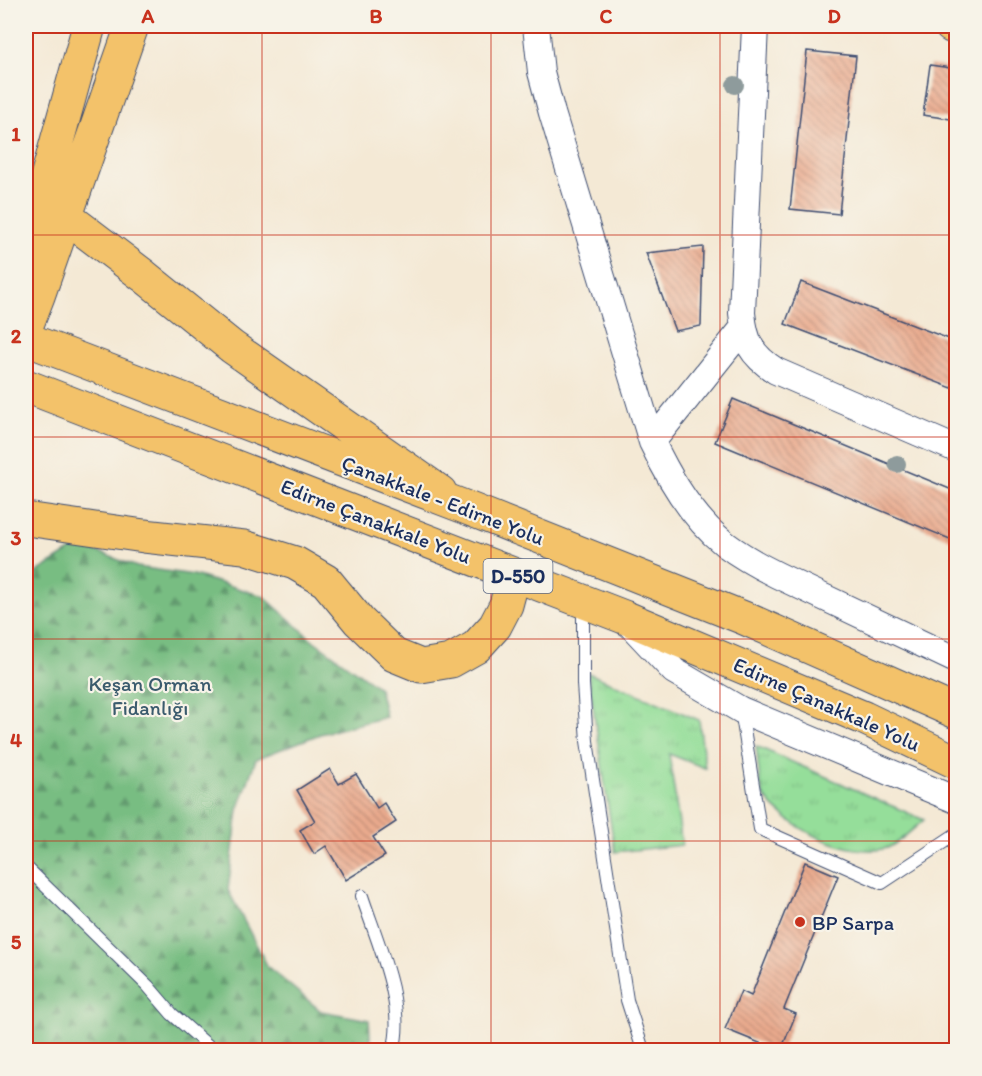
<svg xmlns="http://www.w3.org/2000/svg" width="982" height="1076" font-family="Itim,sans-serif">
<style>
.grass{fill:url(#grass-tufts);stroke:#58867c;stroke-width:1.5}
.forest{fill:url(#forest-firs);stroke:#4a7670;stroke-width:1.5}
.building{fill:url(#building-back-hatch)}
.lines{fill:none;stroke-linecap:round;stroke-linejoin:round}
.service-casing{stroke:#3c4b70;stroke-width:14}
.minor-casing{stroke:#3c4b70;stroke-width:28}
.primary-casing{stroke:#3c4b70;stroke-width:35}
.trunk-casing{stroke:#3c4b70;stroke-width:35}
.service{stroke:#fff;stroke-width:12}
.minor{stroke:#fff;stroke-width:26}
.primary{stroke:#f3c26a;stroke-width:33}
.trunk{stroke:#f3c26a;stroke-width:33}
.tree{fill:#8e9b9c}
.grid{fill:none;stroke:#c8321e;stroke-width:1.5;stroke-opacity:0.55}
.poi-dot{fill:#c8321e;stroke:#f7f3e8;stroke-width:2}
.labels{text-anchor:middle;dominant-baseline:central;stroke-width:4.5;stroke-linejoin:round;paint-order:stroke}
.shield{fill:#f7f3e8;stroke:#5d6a87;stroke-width:1.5}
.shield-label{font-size:20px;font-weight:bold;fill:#1b2f5e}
.street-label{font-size:21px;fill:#1b2f5e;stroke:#f7f3e8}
.park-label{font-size:21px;fill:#3a5b6d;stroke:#f7f3e8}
.poi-label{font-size:21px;fill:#1b2f5e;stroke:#f7f3e8;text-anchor:start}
.neatline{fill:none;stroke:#c8321e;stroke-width:2}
.grid-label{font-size:20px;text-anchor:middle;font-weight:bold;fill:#c8321e}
</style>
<defs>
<pattern id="grass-tufts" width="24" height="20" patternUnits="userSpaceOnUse" patternTransform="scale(1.5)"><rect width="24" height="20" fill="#95de9a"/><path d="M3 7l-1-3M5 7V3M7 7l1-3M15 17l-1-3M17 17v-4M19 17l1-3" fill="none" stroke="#80bf87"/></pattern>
<pattern id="forest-firs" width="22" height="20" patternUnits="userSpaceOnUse" patternTransform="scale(1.5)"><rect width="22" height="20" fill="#78bd82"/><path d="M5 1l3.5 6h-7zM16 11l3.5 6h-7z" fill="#629a6e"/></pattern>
<pattern id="building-back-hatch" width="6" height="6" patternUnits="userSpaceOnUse" patternTransform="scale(1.5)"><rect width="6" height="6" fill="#eaaa8d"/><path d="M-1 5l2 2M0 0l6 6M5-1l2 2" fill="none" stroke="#bd8b76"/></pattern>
</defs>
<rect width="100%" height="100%" fill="#f7f3e8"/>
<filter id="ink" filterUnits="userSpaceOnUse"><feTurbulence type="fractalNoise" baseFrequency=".0167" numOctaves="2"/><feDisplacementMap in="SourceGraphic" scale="12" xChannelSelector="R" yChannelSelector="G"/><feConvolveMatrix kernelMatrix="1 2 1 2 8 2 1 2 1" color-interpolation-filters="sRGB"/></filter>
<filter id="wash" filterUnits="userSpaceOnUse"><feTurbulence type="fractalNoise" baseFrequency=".008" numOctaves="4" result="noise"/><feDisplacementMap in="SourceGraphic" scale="24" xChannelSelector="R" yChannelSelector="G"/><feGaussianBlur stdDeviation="1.35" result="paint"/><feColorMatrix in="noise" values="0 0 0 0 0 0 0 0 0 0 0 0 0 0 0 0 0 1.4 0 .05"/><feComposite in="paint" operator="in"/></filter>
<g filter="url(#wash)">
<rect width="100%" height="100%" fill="#f4e9d5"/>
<path class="grass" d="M588 673 699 720 705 768 669 754 682 845 615 852Z
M756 746 924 820C915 827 897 845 887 848 849 859 786 827 764 796 759 787 758 757 756 746Z"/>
<path class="forest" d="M80 545 137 567 194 575 263 596 314 641 379 688 386 717 320 734 256 759 238 810 228 890 268 967 321 1011 369 1020 371 1050H26V579Z"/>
<g id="blocks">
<path class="building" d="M807 51 856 56 839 214 790 209Z
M930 65 957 69V120L923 115Z
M703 247 701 326 675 331 646 253Z
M801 282 957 342V390L785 324Z
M733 399 957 492V542L715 442Z
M330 769 339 784 356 774 377 808 384 803 396 822 373 837 385 856 346 880 326 846 314 854 300 830 315 821 297 790Z
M805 862 838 876 784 1009 796 1014 781 1050H777L725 1029 741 991 751 996Z"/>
</g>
</g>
<g filter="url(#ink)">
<use href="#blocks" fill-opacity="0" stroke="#3c4b70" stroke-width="1.5"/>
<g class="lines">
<g class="service-casing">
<path id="service" d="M583 603V684L587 741 627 1000 643 1050
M741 710 760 829 882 883 956 834
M26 867 148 986 172 1014 213 1050
M362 896C376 939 407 1006 393 1050"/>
</g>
<g class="minor-casing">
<path id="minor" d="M536 26 541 72 552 113 652 442C669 478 692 518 725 544 741 556 759 566 777 575L956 660
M755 26 742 313C745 342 751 355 776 371L956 449
M652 442 744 327
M628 622 674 671 741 710 956 800"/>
</g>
<g class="primary-casing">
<path id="primary" d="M951 26H956
M26 206 38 207 65 216 144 276 232 347 440 492
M26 253 89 26
M26 327 38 296 132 26
M26 519 144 536 244 547 295 563 326 581 359 621 394 655 421 666 451 661 476 647 495 626 506 605 514 575"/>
</g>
<g class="trunk-casing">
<path id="trunk" d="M26 339 462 506 744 618 956 712
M26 386 624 617 864 718 956 762"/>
</g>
<use href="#service" class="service"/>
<use href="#minor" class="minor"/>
<use href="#primary" class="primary"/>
<use href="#trunk" class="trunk"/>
</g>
<g class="tree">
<circle cx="735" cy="85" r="9"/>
<circle cx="897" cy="464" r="9"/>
</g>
</g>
<path class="grid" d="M262 26V1050M491 26V1050M720 26V1050M26 235H956M26 437H956M26 639H956M26 841H956"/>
<circle class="poi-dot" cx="800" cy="922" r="6"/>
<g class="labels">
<rect class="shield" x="483.5" y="559" width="69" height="34" rx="4.5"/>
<g class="shield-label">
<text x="518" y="576">D-550</text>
</g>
<g class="street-label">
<text transform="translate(443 500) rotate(21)">Çanakkale - Edirne Yolu</text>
<text transform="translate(376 521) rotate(21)">Edirne Çanakkale Yolu</text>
<text transform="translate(827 704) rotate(24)">Edirne Çanakkale Yolu</text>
</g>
<g class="park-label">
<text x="150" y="683">Keşan Orman<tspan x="150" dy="24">Fidanlığı</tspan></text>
</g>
<g class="poi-label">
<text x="812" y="922">BP Sarpa</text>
</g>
</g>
<rect width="982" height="1076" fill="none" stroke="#f7f3e8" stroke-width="66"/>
<rect x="33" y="33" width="916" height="1010" class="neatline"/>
<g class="grid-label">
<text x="148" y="23">A</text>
<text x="376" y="23">B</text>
<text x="606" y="23">C</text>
<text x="834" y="23">D</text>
<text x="16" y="141">1</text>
<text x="16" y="343">2</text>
<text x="16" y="545">3</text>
<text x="16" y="747">4</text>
<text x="16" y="949">5</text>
</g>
</svg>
